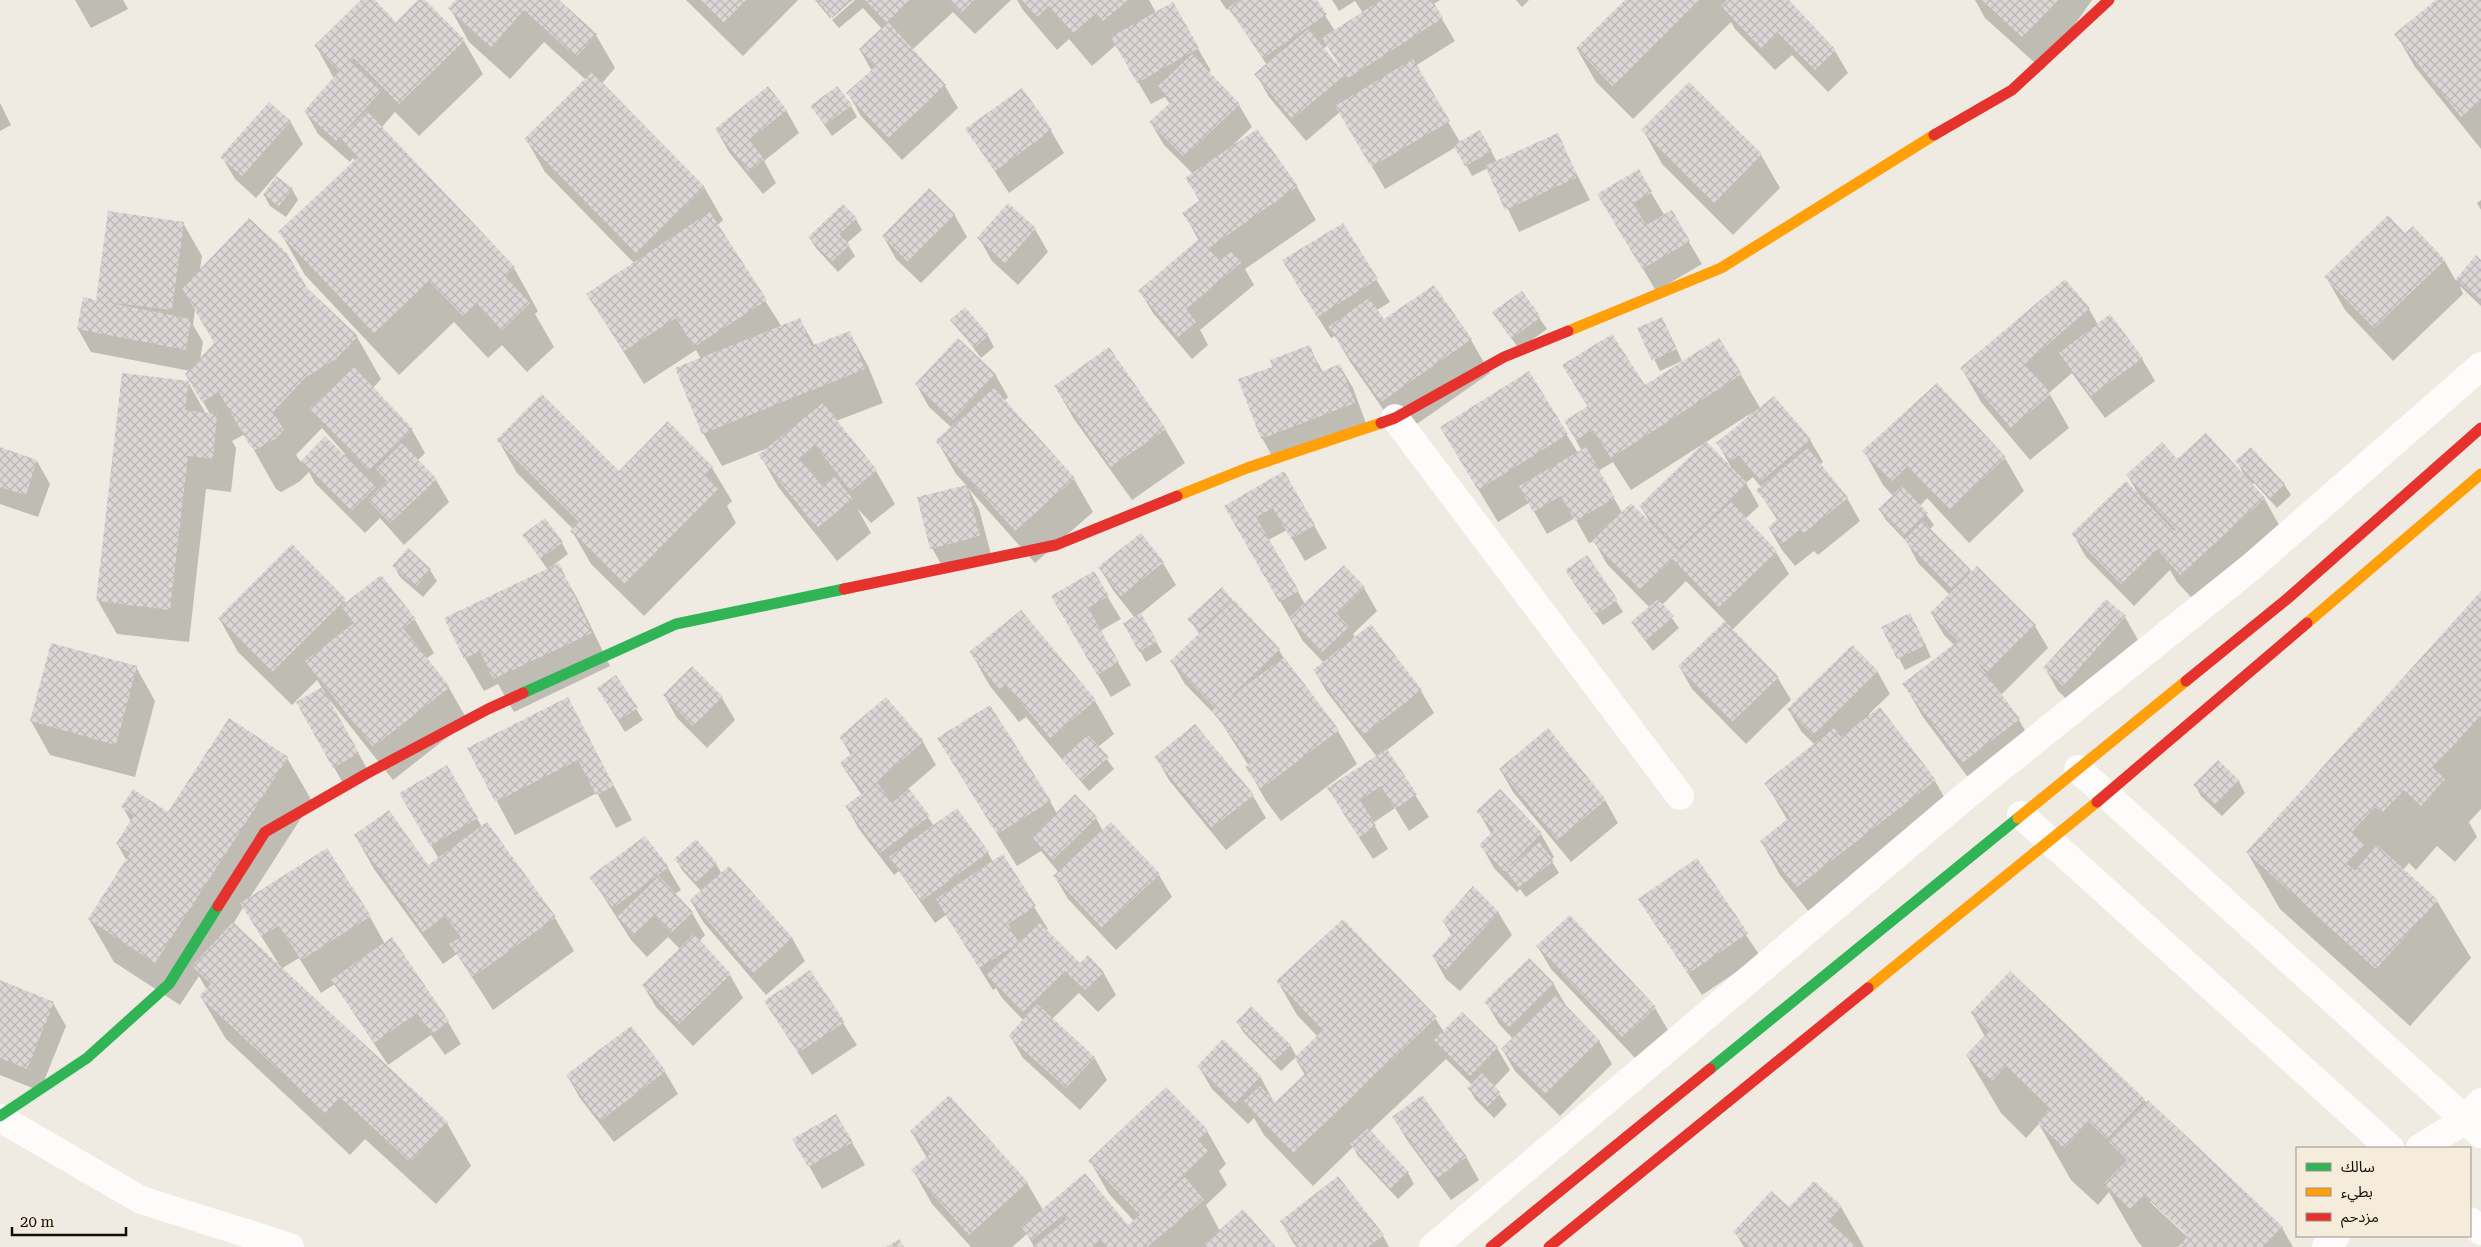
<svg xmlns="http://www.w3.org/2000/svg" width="2481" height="1247" font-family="'Roboto Serif','Noto Sans Arabic',serif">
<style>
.shadow{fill:#0003;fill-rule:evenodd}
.building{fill:url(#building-cross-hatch)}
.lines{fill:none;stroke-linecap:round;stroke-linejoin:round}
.street{stroke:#fdfcfb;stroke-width:28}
.fast{stroke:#30b455;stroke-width:11}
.slow{stroke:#ff9f0a;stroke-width:11}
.jam{stroke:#e5322d;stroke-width:11}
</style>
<defs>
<pattern id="building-cross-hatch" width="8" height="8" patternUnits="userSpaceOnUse" patternTransform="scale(1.25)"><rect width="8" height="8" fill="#ded6d6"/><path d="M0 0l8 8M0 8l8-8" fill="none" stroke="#bdb6b6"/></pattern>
</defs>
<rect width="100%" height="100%" fill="#efebe2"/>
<path class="shadow" d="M75 0H123L128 9 91 28Z
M363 0H374L396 23 420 0H423L464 41 483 74 419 136 395 112 381 128 514 268 538 311 535 314 554 347 527 372 502 345 488 358 454 322 399 375 305 275 280 232 355 161 353 158 350 162 318 134 305 111 335 80 316 46Z
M457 0H557L596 35 615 68 602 83 704 187 723 220 717 226 782 327 800 320 815 346 849 332 868 366 883 403 836 421 876 471 895 504 871 523 857 508 871 533 837 561 779 488 760 455 768 448 722 466 703 433 701 359 696 350 644 384 587 294 634 263 545 172 526 139 586 80 544 42 510 79 469 42 450 8Z
M686 0H798L743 56Z
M815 0H851L830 18Z
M855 0H1011L975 34 953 12 912 50 945 86 958 108 902 160 861 116 848 93 872 71 860 50 882 29 863 8 839 28 832 20Z
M1017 0H1149L1156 13 1172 4 1211 71 1208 72 1239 105 1252 127 1234 144 1297 187 1316 220 1245 269 1254 285 1200 330 1208 345 1192 359 1153 313 1140 291 1199 241 1184 213 1200 202 1187 178 1193 174 1164 145 1151 123 1170 104 1165 97 1151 104 1116 45 1092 66 1069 39 1057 50 1023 10Z
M1220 0H1315L1335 31 1363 13 1355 1 1339 11 1332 0H1440L1433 4 1455 41 1415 66 1460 142 1480 131 1497 162 1557 135 1590 200 1519 232 1488 168 1472 176 1456 147 1385 189 1340 112 1306 141 1269 97 1256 74 1267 65 1229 8 1227 10ZM1328 45 1341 67 1339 68 1323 49Z
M1516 0H1529L1522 7Z
M1627 0H1787L1835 51 1848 73 1828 92 1792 55 1775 70 1735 29 1731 22 1633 119 1596 82 1577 49Z
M1975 0H2092L2043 70 1985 18Z
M2438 0H2481V149L2415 67 2396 34Z
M1689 84 1761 155 1780 188 1733 235 1662 164 1643 130Z
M1021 90 1051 131 1064 153 1009 193 967 129Z
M0 103 11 125 0 131Z
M851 106 857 117 832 136 812 107Z
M786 110 799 133 764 161 776 183 763 194 729 152 716 129Z
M290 121 303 144 256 198 235 179 222 157Z
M1638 171 1665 216 1671 212 1702 264 1656 291 1599 194Z
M292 189 298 200 286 217 270 206 264 195Z
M2481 200V210L2477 203Z
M954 214 967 237 921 283 896 259 883 236Z
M856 219 862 230 847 243 855 256 838 272 816 248 809 237Z
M183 223 202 256 200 270 306 289 357 337 381 379 373 388 412 430 425 453 417 461 436 480 449 502 404 545 380 518 365 533 315 483 309 472 299 482 281 492 276 489 245 434 232 441 236 448 231 492 206 489 189 642 117 634 98 601 188 382 206 414H210L187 374 190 371 91 352 78 329 97 301ZM195 309 216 344 200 360 203 342 193 325ZM322 428 345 454 344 456 325 438 301 462 296 455Z
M1343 225 1390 302 1377 310 1384 321 1471 340 1490 373 1401 435 1349 360 1335 336 1331 338 1296 283Z
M1035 229 1048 252 1018 285 992 261 979 238Z
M2405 235 2444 260 2456 281 2476 257 2481 261V306L2460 286 2463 294 2393 361 2345 310 2326 277Z
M2065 281 2089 309 2098 325 2142 359 2155 381 2105 418 2072 373 2049 393 2069 428 2030 460 1981 402 1962 369Z
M1521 292 1547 329 1519 349 1493 312Z
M952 320 988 336 994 347 981 358Z
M1639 329 1668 330 1682 361 1660 371Z
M1309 347 1323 372 1340 366 1353 388 1367 426 1275 461 1262 438 1273 367Z
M1563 366 1645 387 1741 375 1760 408 1810 440 1823 462 1820 465 1847 498 1860 521 1818 555 1814 551 1795 566 1782 550 1769 528 1778 521 1758 490 1761 487 1753 477 1746 483 1759 506 1745 519 1776 552 1789 574 1732 630 1778 678 1791 700 1746 744 1692 689 1679 666 1726 622 1686 581 1662 605 1679 628 1653 651 1632 623 1650 608 1607 564 1594 541 1589 543 1575 518 1547 534 1529 503 1498 522 1441 428 1529 373 1578 453 1582 451 1565 421 1588 407ZM1753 412 1718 444 1731 467 1706 442ZM1703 444 1640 506 1650 522 1623 514 1598 471 1613 462 1631 490Z
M995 374 1008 397 1004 401 1074 479 1093 512 1035 563 968 488 979 509 992 558 945 571 932 548 967 486 956 474 937 441 952 428 929 407 916 384Z
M1055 386 1165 429 1185 463 1132 500 1074 419Z
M668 423 712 468 732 501 727 506 736 523 644 616 591 564 572 531 573 529 517 473 498 440 619 473Z
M0 449 37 461 50 484 38 517 0 504Z
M1864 451 2005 458 2024 491 1969 543 1927 498 1920 506 1934 525 1930 529 1972 573 2035 626 2048 648 2001 695 2019 720 2038 753 1982 796 1923 717 1904 684 1955 646 1944 635 1931 613 1950 595 1918 563 1907 542 1886 520 1879 509 1893 496 1883 485Z
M2177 460 2245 477 2237 461 2284 484 2291 495 2277 508 2254 483 2252 485 2264 498 2283 532 2200 607 2177 582 2170 570 2134 606 2086 557 2073 534 2139 495 2127 475Z
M1284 473 1327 548 1305 561 1287 530 1268 540 1305 604 1344 567 1364 588 1377 611 1353 634 1355 638 1421 691 1434 713 1387 750 1429 817 1409 831 1395 808 1373 823 1388 849 1373 859 1342 811 1377 757 1327 692 1314 670 1324 663 1303 641 1225 506Z
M524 536 562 543 568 554 551 567 558 565 577 598 610 666 514 712 498 684 484 691 465 658 548 570Z
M292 546 346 603 415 620 434 653 426 659 449 688 468 721 393 780 328 698 371 776 347 790 297 702 322 688 317 680 292 705 238 652 219 618Z
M408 550 430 570 437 581 423 597 400 577 394 566Z
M1163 563 1176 585 1140 614 1162 652 1146 662 1125 624 1135 618 1113 590 1100 568Z
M1093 573 1121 619 1100 631 1131 685 1111 697 1052 597Z
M1573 581 1616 601 1623 612 1603 625Z
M2481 593V809L2469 822 2477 837 2455 862 2437 846 2416 870 2409 863 2403 870 2437 901 2471 958 2410 1026 2280 909 2247 852Z
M1232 600 1279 650 1289 667 1338 731 1357 764 1281 821 1266 801 1247 767 1249 766 1219 719 1185 684 1172 662 1200 635 1189 619Z
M2125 617 2138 640 2076 708 2058 691 2045 668Z
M1916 625 1931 657 1905 670 1883 628Z
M971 653 1095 701 1114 734 1098 747 1114 769 1089 791 1026 717 1019 722 990 686Z
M136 667 155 701 135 777 50 755 31 721Z
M1877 671 1890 694 1869 714 1935 781 1954 814 1816 921 1780 875 1761 841 1788 821 1766 783 1815 745 1801 731 1788 709Z
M616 677 643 720 625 732 605 700Z
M664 695 722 698 735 720 707 748 677 718Z
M567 698 632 820 616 828 597 793 515 835 469 749Z
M886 698 923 742 936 765 908 789 934 826 988 853 993 862 1034 907 1048 929 1046 930 1080 964 1103 972 1116 995 1098 1012 1079 993 1052 1019 1094 1057 1107 1080 1080 1110 1023 1058 1010 1036 1024 1021 1002 998 996 988 993 990 946 915 935 923 899 871 894 875 859 829 846 806 862 795 841 764 851 755 840 737Z
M1156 757 1253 796 1266 818 1226 850 1169 780Z
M287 758 312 801 249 899 370 917 385 944 392 939 448 1022 461 1044 445 1055 431 1035 388 1065 335 984 321 993 299 958 281 969 447 1123 471 1166 436 1204 365 1139 350 1155 226 1039 201 997 207 990 199 976 180 1005 114 962 89 919 127 861 117 844 131 822 123 807 168 813ZM244 906 261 936 280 966 233 924Z
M446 767 482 827 487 824 555 918 574 951 493 1010 457 954 443 964 374 869 355 835 428 867 439 859 414 816Z
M1500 769 1605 800 1618 823 1571 862 1513 792Z
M958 771 1050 801 1057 814 1075 796 1096 818 1103 831 1159 875 1172 897 1116 950 1068 899 1055 877 1059 873 1041 851 1017 866Z
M2239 782 2245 793 2222 816 2201 796 2195 785Z
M1500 791 1541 834 1554 857 1551 860 1559 873 1526 897 1520 889 1517 892 1494 868 1481 845 1492 835 1478 811Z
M676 859 716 864 722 874 792 938 805 961 766 995 704 923 691 901 702 892 682 870Z
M1697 860 1760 956 1702 995 1639 899Z
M668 868 681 890 675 894 692 913 705 935 699 942 730 975 743 998 693 1046 656 1007 643 985 680 949 668 937 647 957 631 940 591 877Z
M1498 912 1512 935 1460 991 1446 979 1433 956 1452 936 1443 921Z
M1538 947 1655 1008 1668 1030 1637 1060 1551 969Z
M810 972 857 1045 812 1075 766 1002Z
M0 981 53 1003 66 1026 40 1091 0 1075Z
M1278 982 1435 1018 1444 1032 1497 1048 1510 1070 1494 1087 1507 1105 1494 1118 1475 1099 1469 1088 1472 1085 1446 1059 1370 1131 1408 1173 1414 1184 1398 1199 1358 1156 1353 1147 1313 1186 1264 1135 1254 1118 1248 1124 1212 1089 1199 1067 1260 1076 1275 1104 1305 1075 1295 1058 1281 1071 1244 1033 1237 1022 1290 1045 1297 1057 1318 1037 1297 1015Z
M1553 983 1566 1006 1599 1041 1612 1064 1560 1116 1515 1071 1502 1049 1513 1039 1499 1024 1486 1002Z
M1972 1013 2144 1100 2282 1228 2293 1247H2143L2138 1242 2109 1192 2098 1205 2071 1180 2039 1124 2026 1138 2001 1113 1967 1056 1985 1037ZM2150 1198 2193 1240 2192 1241 2150 1202Z
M665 1072 678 1094 614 1142 580 1098 567 1075Z
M949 1097 1027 1183 1043 1210 1128 1227 1134 1221 1109 1194 1090 1161 1207 1131 1226 1164 1219 1171 1227 1185 1206 1205 1220 1231 1275 1247H1034L1027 1234 1012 1247H971L932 1204 913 1170 927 1158 911 1131Z
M836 1115 865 1165 822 1189 794 1139Z
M1394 1118 1466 1157 1479 1180 1451 1200 1407 1140Z
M1338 1178 1383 1236 1389 1247H1297L1294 1244 1281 1221Z
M1841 1207 1864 1247H1744L1735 1232 1789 1209Z"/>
<path class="building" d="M361 0H375L396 22 418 0H425L465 40 399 104 354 58 350 62 382 90 336 141 304 111 339 71 314 46Z
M456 0H559L597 34 576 57 524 10 491 47 448 8Z
M699 0H746L723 23Z
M817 0H853L832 18Z
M865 0H911L887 23Z
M949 0H974L961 13Z
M1022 0H1128L1103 21 1096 13 1073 33 1049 6 1037 17Z
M1239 0H1317L1327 14 1263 58 1228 8Z
M1381 0H1432L1443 18 1348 78 1346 74 1292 119 1254 74 1308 29 1344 72 1322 38Z
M1625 0H1701L1613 87 1576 48Z
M1727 0H1789L1836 50 1815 70 1778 33 1762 49 1721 6Z
M1982 0H2058L2023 38Z
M2436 0H2481V101L2461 117 2394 34Z
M1173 2 1199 48 1137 83 1111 37Z
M888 22 946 85 888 138 846 93 875 67 859 49Z
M1192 54 1240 104 1184 157 1149 122 1172 101 1158 86Z
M1413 59 1450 121 1371 167 1335 106Z
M592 72 705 187 636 253 524 139Z
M1689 82 1762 154 1714 203 1641 130Z
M768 86 787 110 749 140 764 159 749 172 715 129Z
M837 86 852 105 825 125 810 106Z
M1022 88 1052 130 995 171 965 129Z
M269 102 291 121 242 176 220 157Z
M367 111 515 267 505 277 530 303 502 330 477 303 463 316 429 281 374 333 278 232 358 157 340 137Z
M1257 129 1298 186 1209 248 1220 261 1232 251 1242 262 1186 309 1196 322 1178 337 1138 291 1200 238 1182 213 1200 200 1185 178Z
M1480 130 1492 151 1465 166 1453 145Z
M1558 133 1578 177 1505 210 1485 166Z
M1639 169 1652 192 1633 203 1646 225 1672 210 1690 241 1642 269 1597 194Z
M276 176 293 188 279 206 263 195Z
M929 188 955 214 908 262 882 236Z
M1008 203 1036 228 1005 263 977 238Z
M843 204 857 218 839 234 850 245 831 262 808 237Z
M108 211 184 222 172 310 106 302 191 319 186 350 77 329 83 297 96 300Z
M710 212 767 300 694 347 676 318 624 351 586 294Z
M2388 215 2405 233 2413 226 2445 260 2374 328 2324 277Z
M249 218 287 253 307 288 358 336 336 359 306 377 273 412 284 430 275 439 255 450 250 446 219 392 202 402 185 374 214 343 182 288Z
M1343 223 1378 279 1317 317 1282 260Z
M2476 255 2481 260V302L2456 279Z
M2065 279 2090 308 2025 364 2051 394 2011 428 1960 368Z
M1434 285 1472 339 1381 402 1328 327 1369 298 1384 319Z
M1522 291 1541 317 1511 339 1492 312Z
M965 307 989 335 974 348 950 320Z
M2110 314 2143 358 2091 396 2059 353Z
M1662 317 1677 349 1652 361 1637 328Z
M800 318 811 346 850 331 865 369 702 434 675 368Z
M1612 334 1645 385 1719 338 1742 374 1611 458 1593 430 1576 440 1564 421 1588 406 1562 365Z
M958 338 996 374 953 420 915 384Z
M1310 345 1320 372 1340 364 1355 403 1261 439 1238 379 1272 367 1270 360Z
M1109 347 1166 429 1111 467 1054 386Z
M354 367 413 429 369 471 309 409Z
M1529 371 1568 434 1478 490 1440 427Z
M122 373 189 381 185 410 217 414 213 459 188 456 170 610 96 601Z
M1937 383 2006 457 1949 510 1908 466 1891 482 1862 451Z
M994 388 1075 478 1015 531 935 441Z
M542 394 619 471 668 421 713 467 705 476 718 489 624 584 570 531 579 522 496 440Z
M1774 396 1811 439 1760 482 1739 455 1731 461 1716 443Z
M823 403 877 470 851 491 815 445 799 458 822 486 834 476 853 499 817 528 758 455Z
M2206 433 2265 498 2180 575 2157 549 2121 584 2071 534 2126 481 2174 531 2176 530 2126 475 2162 442 2177 459Z
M325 436 376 487 351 511 301 461Z
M1706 441 1747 483 1679 548 1639 506Z
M402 443 437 479 390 523 368 500 387 481 376 469Z
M0 447 37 460 26 495 0 487Z
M1586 447 1615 498 1575 521 1561 496 1533 512 1519 486Z
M2251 447 2285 484 2270 498 2235 461Z
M1808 448 1848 498 1804 533 1800 529 1782 544 1768 527 1779 518 1756 490Z
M1284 471 1315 525 1291 539 1273 508 1256 517 1299 591 1279 602 1224 506Z
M967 485 980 536 930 549 917 497Z
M1902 486 1928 513 1904 536 1878 509Z
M1731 502 1777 551 1719 607 1673 559 1640 590 1592 541 1631 503 1679 551Z
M545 518 563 542 541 559 522 535Z
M1923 521 1971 570 1952 589 1904 540Z
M1141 533 1164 562 1121 596 1098 567Z
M292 544 346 599 272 672 218 618Z
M408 548 431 569 416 587 392 566Z
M1587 555 1618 600 1595 615 1565 570Z
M559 563 592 633 493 679 480 651 464 659 444 618Z
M1344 565 1365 587 1337 614 1349 627 1321 653 1289 618Z
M1977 566 2036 625 1988 672 1975 659 2020 719 1962 763 1902 684 1958 641 1930 613Z
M1094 571 1109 596 1088 608 1119 662 1097 675 1051 596Z
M381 575 416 619 403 628 450 687 373 747 305 661 354 623 341 606Z
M1222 587 1233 600 1199 631 1187 619Z
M2481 591V717L2480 716 2433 768 2445 779 2421 806 2404 790 2382 813 2375 807 2352 832 2365 844 2347 864 2355 871 2377 845 2438 900 2376 969 2246 852Z
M1658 599 1674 616 1646 640 1631 622Z
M2106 599 2126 616 2063 686 2043 668Z
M1234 600 1280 649 1229 698 1284 657 1339 730 1261 789 1245 767 1251 762 1212 711 1215 708 1170 661Z
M1021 610 1096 700 1050 738 1006 684 999 689 969 652Z
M1141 613 1157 641 1139 652 1123 623Z
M1910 613 1926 645 1897 659 1881 627Z
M1725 621 1779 677 1732 722 1678 666Z
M1371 624 1422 690 1363 735 1313 670Z
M51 643 137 666 116 745 30 721Z
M1852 645 1878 671 1813 735 1787 709Z
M692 666 723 697 693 726 663 695Z
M616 675 638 708 618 721 597 688Z
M322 687 359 753 333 768 296 702Z
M568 697 614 786 596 795 578 760 495 802 467 748Z
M886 697 924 741 877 782 892 803 909 789 930 816 880 853 845 806 864 792 840 763 852 753 839 737Z
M990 705 1051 801 997 834 937 738Z
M1880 707 1936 780 1796 888 1760 841 1790 817 1764 783 1834 728 1841 737Z
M229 718 288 757 155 963 88 919 130 853 116 844 134 815 121 807 133 789 168 812Z
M1195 724 1254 795 1212 828 1154 757Z
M1548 728 1606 800 1557 840 1499 769Z
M1088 735 1109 757 1081 781 1062 759Z
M1387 749 1417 794 1395 809 1381 786 1360 800 1376 826 1359 837 1327 788Z
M2218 760 2240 781 2215 806 2193 785Z
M447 765 478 818 430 846 399 793Z
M1500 789 1542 833 1504 871 1479 845 1494 830 1476 811Z
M1075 794 1097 817 1053 860 1032 837Z
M957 808 989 852 921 901 889 857Z
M389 810 428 865 487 822 556 917 473 977 449 944 461 937 445 916 423 932 354 835Z
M1111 822 1160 874 1102 928 1053 876Z
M645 836 669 867 613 908 589 877Z
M696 839 717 863 696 882 674 859Z
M1539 842 1554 861 1519 887 1505 870Z
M327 848 371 916 301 960 279 926 261 936 240 903Z
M1003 854 1036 906 1008 924 1019 943 1040 923 1080 963 1088 955 1104 972 1085 990 1065 971 1023 1012 987 975 1019 943 979 968 936 899Z
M1697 858 1748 933 1688 974 1638 899Z
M729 866 793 938 753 973 690 900Z
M659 876 693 912 671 933 654 915 633 935 617 917Z
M1473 886 1499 912 1446 970 1432 956 1453 932 1442 921Z
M1570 915 1656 1007 1623 1038 1536 946Z
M1343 919 1437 1017 1293 1153 1244 1101 1260 1086 1275 1102 1307 1072 1294 1058 1323 1030 1276 981Z
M233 922 448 1122 410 1162 340 1097 325 1113 199 996 211 984 192 966Z
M694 934 731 974 679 1024 642 985Z
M392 937 449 1021 432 1034 417 1013 374 1043 331 980Z
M1529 958 1554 983 1509 1027 1484 1002Z
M810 970 845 1022 798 1053 764 1001Z
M2010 971 2145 1099 2107 1139 2089 1122 2064 1148 2037 1122 2050 1108 2006 1066 1992 1081 1966 1055 1989 1031 1970 1013Z
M0 980 54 1002 27 1069 0 1058Z
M1556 995 1600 1041 1546 1094 1501 1049Z
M1037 1004 1095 1057 1066 1088 1008 1036Z
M1251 1006 1291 1045 1274 1061 1236 1022Z
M1462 1012 1498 1047 1470 1076 1434 1040Z
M631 1026 666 1071 600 1121 566 1075Z
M1223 1039 1261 1076 1235 1103 1197 1066Z
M1482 1073 1501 1093 1487 1107 1467 1088Z
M1166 1087 1208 1130 1198 1140 1208 1151 1154 1203 1185 1177 1204 1200 1147 1247H1107L1101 1240 1093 1247H1033L1067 1219 1063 1215 1032 1240 1021 1227 1085 1173 1128 1225 1140 1215 1088 1161Z
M949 1095 1028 1182 969 1235 911 1170 930 1154 910 1131Z
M1422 1095 1467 1157 1437 1178 1392 1117Z
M2148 1100 2283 1227 2264 1247H2178L2188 1236 2144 1195 2130 1209 2103 1185 2127 1160 2108 1141Z
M836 1114 853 1142 808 1167 792 1139Z
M1368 1128 1409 1172 1391 1189 1350 1144Z
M1338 1176 1384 1235 1368 1247H1299L1280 1221Z
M1814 1181 1842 1206 1828 1221 1857 1247H1750L1733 1232 1771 1191 1789 1207Z
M1243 1209 1276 1247H1205L1203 1245Z
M899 1239 904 1247H886Z"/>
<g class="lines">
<path class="street" d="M1395 418 1680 796
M2078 769 2481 1134
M2021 815 2390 1148
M0 1118 141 1200 290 1247
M2420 1148 2465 1120 2481 1102
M2470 1221 2481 1231
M1433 1247 1974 789 2250 568 2481 366
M2326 1247 2336 1236"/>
<path class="fast" d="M523 693 676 624 844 589
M1710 1069 2018 818
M0 1116 87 1058 169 984 218 906"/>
<path class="slow" d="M1568 331 1721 268 1934 135
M1177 496 1247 468 1381 423
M2307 623 2481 474
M2018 818 2186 681
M1868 988 2097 802"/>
<path class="jam" d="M1934 135 2012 90 2109 0
M1381 423 1395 418 1504 357 1568 331
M844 589 1056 545 1177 496
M2186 681 2287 599 2481 428
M2097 802 2307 623
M218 906 265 832 366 774 488 709 523 693
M1491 1247 1710 1069
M1549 1247 1868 988"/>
</g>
<rect x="2296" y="1147" width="175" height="90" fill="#f5ecdc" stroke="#999387"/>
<rect x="2306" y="1163" width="25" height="8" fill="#30b455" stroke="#999387"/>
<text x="2341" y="1172" font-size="15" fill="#100d08">سالك</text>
<rect x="2306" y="1188" width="25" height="8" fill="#ff9f0a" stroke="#999387"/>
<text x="2341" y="1197" font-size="15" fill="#100d08">بطيء</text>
<rect x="2306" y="1213" width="25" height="8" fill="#e5322d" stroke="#999387"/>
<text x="2341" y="1222" font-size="15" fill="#100d08">مزدحم</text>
<path d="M12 1227v8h114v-8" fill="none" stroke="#100d08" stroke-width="2.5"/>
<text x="20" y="1227" font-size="15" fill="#100d08" stroke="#f5ecdc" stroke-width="4" paint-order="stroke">20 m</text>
</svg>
